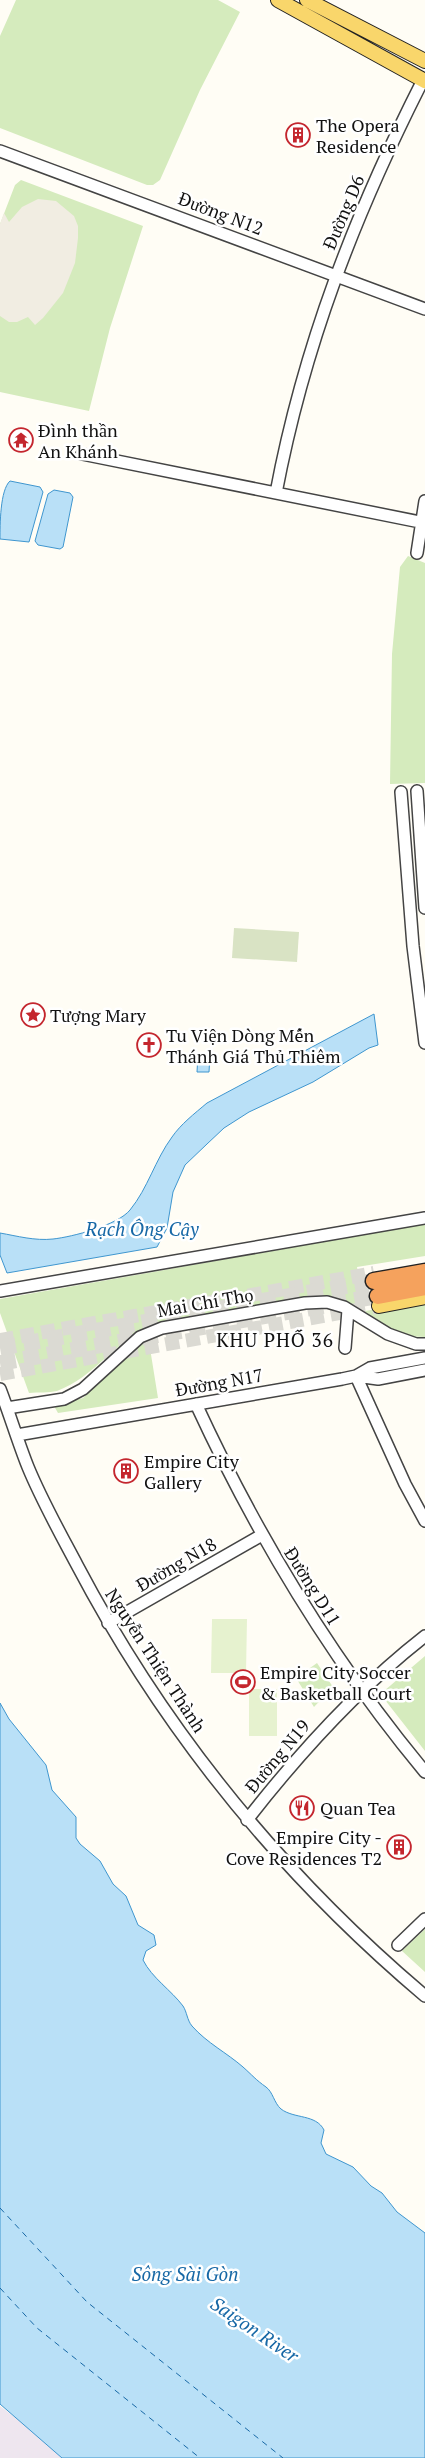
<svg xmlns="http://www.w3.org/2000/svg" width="425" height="2458" font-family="'PT Serif',serif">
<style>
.industrial{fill:#eee6ef}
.green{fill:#d5ebbd}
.cemetery{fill:#d9e3c4}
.pitch{fill:#e6f2cf}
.plaza{fill:#f1ede2}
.water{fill:#b9e0f7;stroke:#3f96cf}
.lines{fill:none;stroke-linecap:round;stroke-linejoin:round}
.ferry{stroke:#1768a6;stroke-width:1;stroke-dasharray:6 5;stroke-linecap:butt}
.major-tunnel{stroke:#dbdad3;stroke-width:14;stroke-dasharray:14 7;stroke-linecap:butt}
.highway-tunnel{stroke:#dbdad3;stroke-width:16;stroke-dasharray:16 8;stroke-linecap:butt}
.minor-casing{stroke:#444;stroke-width:14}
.major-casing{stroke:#222;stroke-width:16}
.highway-casing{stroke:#222;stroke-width:19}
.minor{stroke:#fff;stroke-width:11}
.major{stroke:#f9d66b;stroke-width:14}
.highway{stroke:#f5a25d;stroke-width:16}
.labels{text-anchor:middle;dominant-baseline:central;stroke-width:5;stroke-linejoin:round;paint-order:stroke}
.poi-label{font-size:18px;fill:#111;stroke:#fff;text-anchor:start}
.street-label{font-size:18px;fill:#111;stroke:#fff}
.water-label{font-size:19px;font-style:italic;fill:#1768a6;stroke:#fff}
.neighbourhood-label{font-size:19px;letter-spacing:1px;fill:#111;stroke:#fff}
</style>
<rect width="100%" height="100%" fill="#fffdf5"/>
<path class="industrial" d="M0 2406 38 2435 62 2458H0Z"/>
<path class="green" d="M16 0H218L240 12 200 90 160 180 153 185H147L0 128V36Z
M21 180 143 226 110 328 89 411 0 392V224L15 185Z
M408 556 425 563V783L390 784 392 654 400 567Z
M425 1224V1256L357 1267 365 1311 425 1301V1337L401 1336 335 1298 328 1297 153 1325C115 1340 95 1377 57 1391 49 1393 38 1392 29 1393L0 1313V1299Z
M149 1342 158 1398 58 1413 54 1406 83 1398 137 1346Z
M425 1656V1751L385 1700 384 1691Z
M317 1663 333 1687 314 1707 296 1678Z
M425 1929V1972L402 1951Z"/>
<path class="cemetery" d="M234 928 299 932 297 962 232 958Z"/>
<path class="pitch" d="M212 1619H247L246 1673H211Z
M249 1689H277V1736H249Z"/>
<path class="plaza" d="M38 199 56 201 74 216 78 226V238L75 263 63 293 43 318 35 325 28 317 17 322H9L0 316V224L4 213 9 222 22 207Z"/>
<path class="water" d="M10 481 40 487 43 492 29 542 0 539C0 525 0 490 10 481Z
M54 490 70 493 73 497 63 547 60 549 38 545 35 541 48 494Z
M374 1014 378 1045 369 1048 313 1082 249 1112 224 1128 207 1144 185 1165 173 1192 167 1228 157 1247 7 1273 0 1255V1233C17 1236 35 1241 53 1239 72 1237 118 1225 130 1210 148 1188 155 1160 172 1137 181 1124 194 1114 207 1103Z
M198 1054 210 1055 209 1072H197Z
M0 1703 9 1719 46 1765 52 1790 76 1817V1838L80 1844 100 1861 113 1884 126 1896 138 1925 154 1935 156 1945 146 1951 143 1960C152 1978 171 1990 183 2006 187 2012 187 2020 192 2026 207 2043 227 2053 243 2067 252 2075 256 2080 266 2087 273 2092 274 2103 281 2109 294 2119 316 2114 324 2130L321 2143 326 2154 353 2167 371 2186 382 2193 397 2212 425 2233V2458H62L0 2404Z"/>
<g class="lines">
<path class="ferry" d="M0 2208 87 2302 283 2458
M0 2288 37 2328 200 2458"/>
<path class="major-tunnel" d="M0 1340 374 1273
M0 1374 379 1306"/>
<path class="highway-tunnel" d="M0 1348 374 1281
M0 1363 378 1296"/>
<g class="minor-casing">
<path id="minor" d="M0 151 425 309
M82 454 425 523
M276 493C304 345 355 214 423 80
M417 553 425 501
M417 791 425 908
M401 792 413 946 425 1043
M0 1291 425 1218
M345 1348 348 1310
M356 1376 405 1484 425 1521
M356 1376 378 1379 425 1370
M0 1389C10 1415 18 1442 28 1467 42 1501 60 1533 77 1565 165 1732 282 1875 425 1996
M196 1404C257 1536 332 1660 425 1772
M7 1408 64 1399 83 1389 140 1337 162 1328 305 1303 327 1302 344 1307 388 1334 416 1344H425
M17 1435 342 1379 356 1376 370 1368 425 1358
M108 1623 262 1535
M247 1820C300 1752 357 1689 425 1636
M398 1945 425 1919"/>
</g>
<g class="major-casing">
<path id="major" d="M278 0 425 81
M307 0 425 61
M379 1306 425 1297"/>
</g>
<g class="highway-casing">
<path id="highway" d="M374 1281 425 1272
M378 1296 425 1287"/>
</g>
<use href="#minor" class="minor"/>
<use href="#major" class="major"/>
<use href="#highway" class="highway"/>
</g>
<defs>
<g id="building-ring" transform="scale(1.25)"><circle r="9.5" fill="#fff" stroke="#c4262e" stroke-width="1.5"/><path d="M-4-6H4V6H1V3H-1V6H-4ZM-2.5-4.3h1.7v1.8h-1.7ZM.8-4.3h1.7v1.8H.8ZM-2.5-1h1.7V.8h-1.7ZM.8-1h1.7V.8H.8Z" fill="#c4262e"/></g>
<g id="temple-ring" transform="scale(1.25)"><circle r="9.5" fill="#fff" stroke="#c4262e" stroke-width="1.5"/><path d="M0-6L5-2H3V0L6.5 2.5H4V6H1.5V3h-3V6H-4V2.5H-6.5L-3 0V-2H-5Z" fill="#c4262e"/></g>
<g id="sight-ring" transform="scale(1.25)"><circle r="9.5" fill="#fff" stroke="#c4262e" stroke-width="1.5"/><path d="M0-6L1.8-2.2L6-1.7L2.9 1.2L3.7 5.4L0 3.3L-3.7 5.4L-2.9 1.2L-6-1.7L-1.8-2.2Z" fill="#c4262e"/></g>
<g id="church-ring" transform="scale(1.25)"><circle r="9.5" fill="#fff" stroke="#c4262e" stroke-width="1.5"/><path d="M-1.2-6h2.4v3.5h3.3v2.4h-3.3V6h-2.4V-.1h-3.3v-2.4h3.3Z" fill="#c4262e"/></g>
<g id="stadium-ring" transform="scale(1.25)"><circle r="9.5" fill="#fff" stroke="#c4262e" stroke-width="1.5"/><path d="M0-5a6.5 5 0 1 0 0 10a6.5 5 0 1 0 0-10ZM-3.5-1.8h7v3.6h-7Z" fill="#c4262e"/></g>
<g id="restaurant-ring" transform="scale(1.25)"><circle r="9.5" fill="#fff" stroke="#c4262e" stroke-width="1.5"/><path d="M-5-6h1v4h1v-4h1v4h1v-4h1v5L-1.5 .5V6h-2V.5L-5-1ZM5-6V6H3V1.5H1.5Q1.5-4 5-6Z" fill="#c4262e"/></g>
</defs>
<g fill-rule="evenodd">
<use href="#building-ring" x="298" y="135"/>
<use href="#temple-ring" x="21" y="440"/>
<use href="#sight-ring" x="33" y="1015"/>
<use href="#church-ring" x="149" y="1045"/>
<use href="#building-ring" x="126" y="1471"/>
<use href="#stadium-ring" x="243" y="1682"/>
<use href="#restaurant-ring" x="302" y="1808"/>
<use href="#building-ring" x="399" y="1847"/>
</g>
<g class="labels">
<g class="poi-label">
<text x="316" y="125">The Opera<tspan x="316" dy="21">Residence</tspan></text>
<text x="38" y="430">Đình thần<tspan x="38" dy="21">An Khánh</tspan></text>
<text x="50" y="1015">Tượng Mary</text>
<text x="166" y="1035">Tu Viện Dòng Mến<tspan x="166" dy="21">Thánh Giá Thủ Thiêm</tspan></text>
<text x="144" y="1461">Empire City<tspan x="144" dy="21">Gallery</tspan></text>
<text x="260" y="1672">Empire City Soccer<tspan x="260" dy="21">&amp; Basketball Court</tspan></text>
<text x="320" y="1808">Quan Tea</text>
<text x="382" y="1837" text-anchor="end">Empire City -<tspan x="382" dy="21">Cove Residences T2</tspan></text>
</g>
<g class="street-label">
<text transform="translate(343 212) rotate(-67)">Đường D6</text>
<text transform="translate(221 213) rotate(21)">Đường N12</text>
<text transform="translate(205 1302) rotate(-10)">Mai Chí Thọ</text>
<text transform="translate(219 1382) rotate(-10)">Đường N17</text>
<text transform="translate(176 1564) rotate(-30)">Đường N18</text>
<text transform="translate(313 1586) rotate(58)">Đường D11</text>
<text transform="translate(156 1660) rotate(57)">Nguyễn Thiện Thành</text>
<text transform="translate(277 1756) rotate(-50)">Đường N19</text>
</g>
<g class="water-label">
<text x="142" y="1228">Rạch Ông Cậy</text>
<text x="185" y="2273">Sông Sài Gòn</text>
<text transform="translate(255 2329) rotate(34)">Saigon River</text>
</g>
<g class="neighbourhood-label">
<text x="275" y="1339">KHU PHỐ 36</text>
</g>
</g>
</svg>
